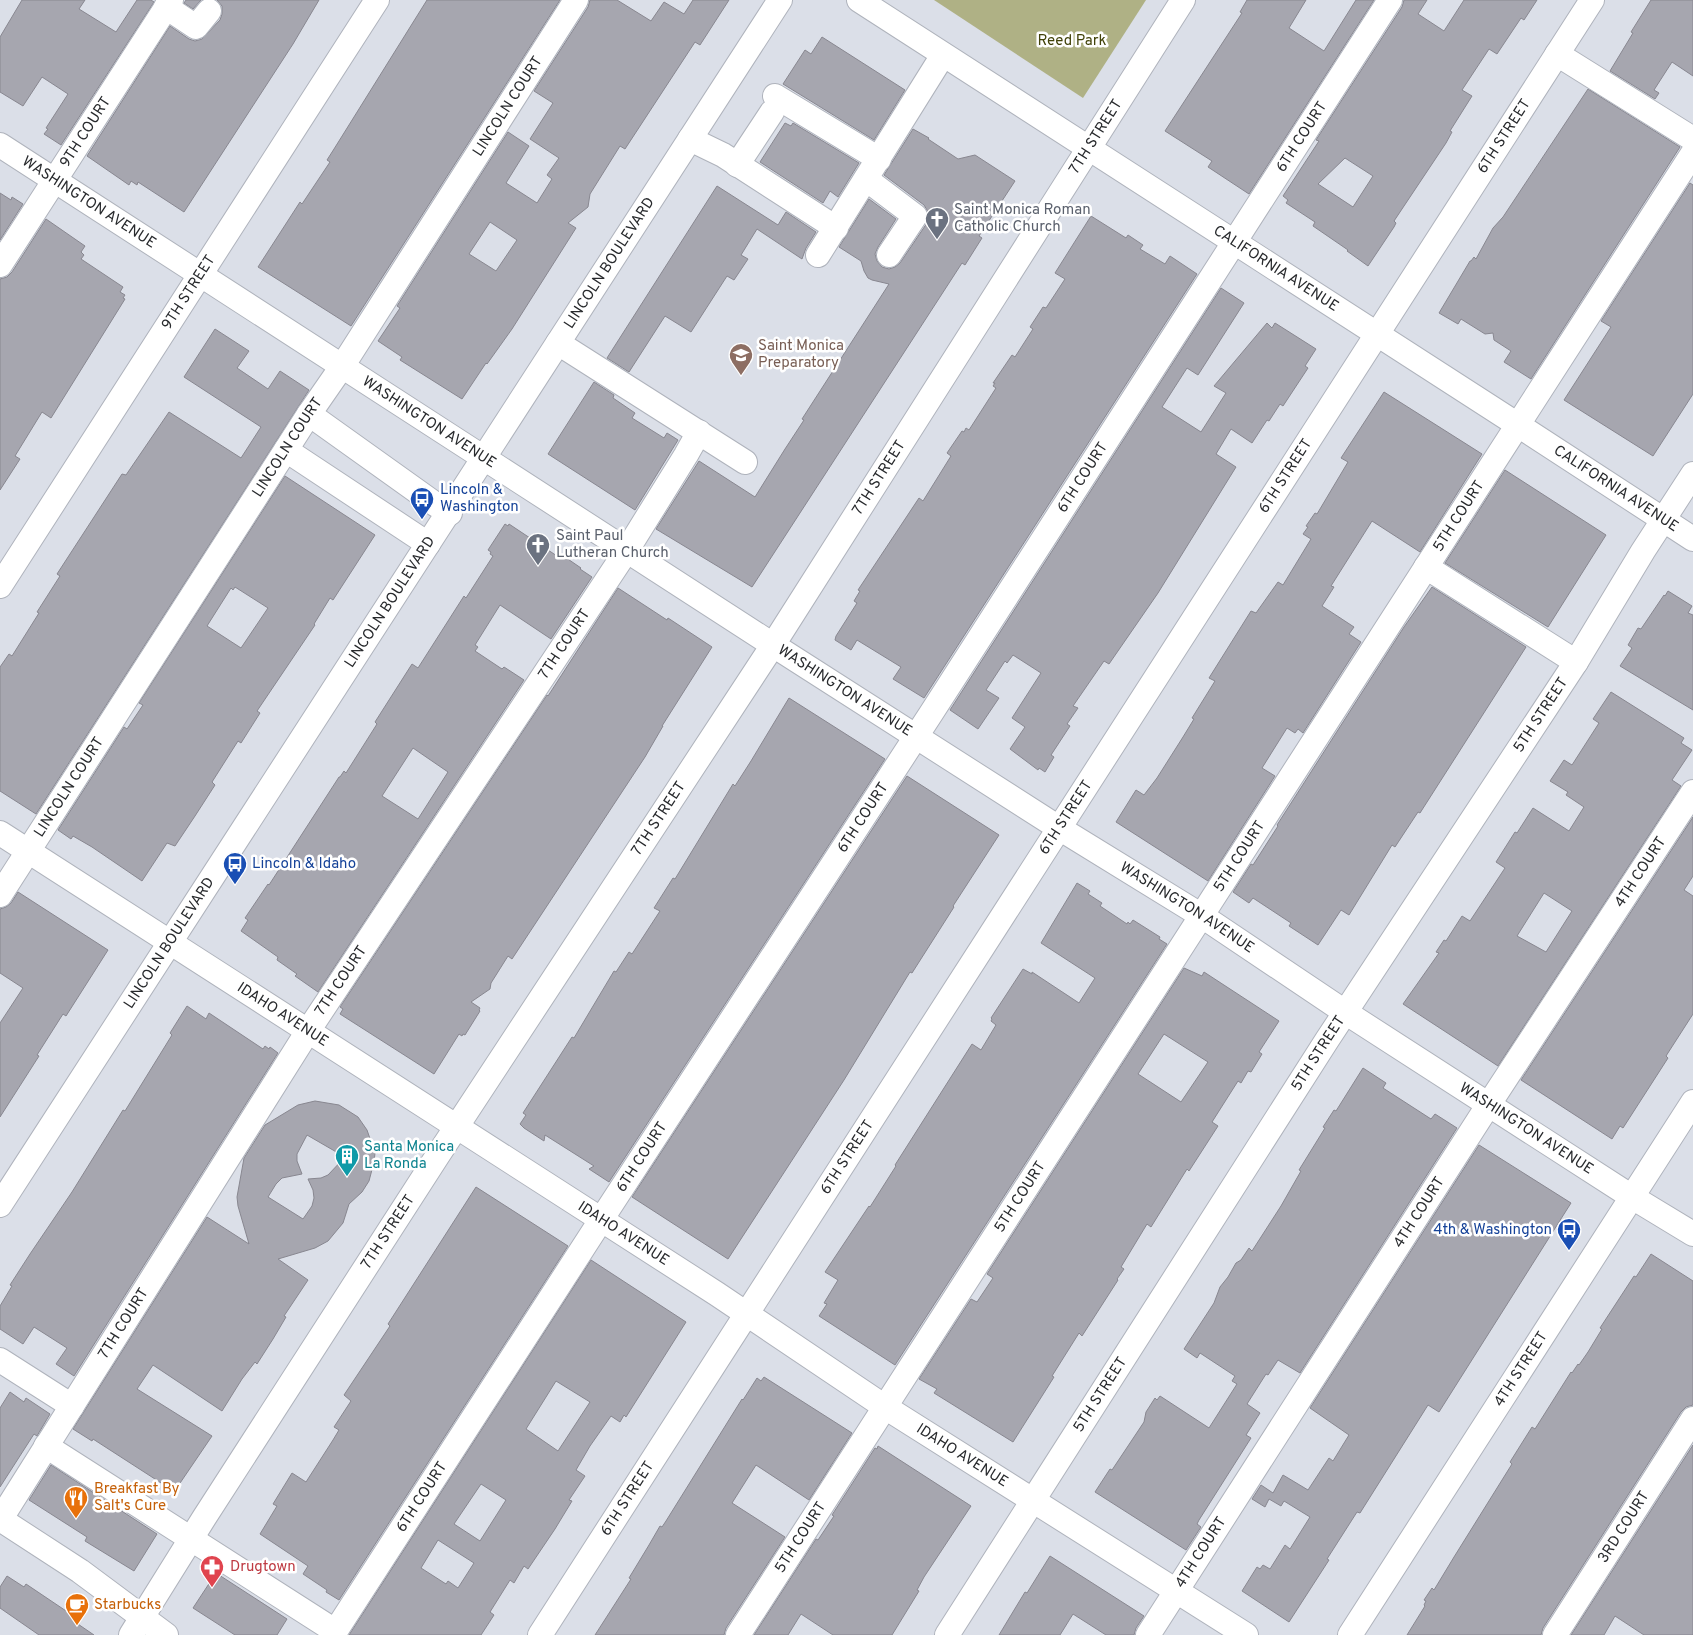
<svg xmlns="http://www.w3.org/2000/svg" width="1693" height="1635" font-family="Overpass,sans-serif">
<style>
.green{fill:#afb185}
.building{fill:#a6a6af;stroke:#888790;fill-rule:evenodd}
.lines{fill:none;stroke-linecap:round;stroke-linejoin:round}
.minor-casing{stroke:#afb3bc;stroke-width:26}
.minor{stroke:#fff;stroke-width:24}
.labels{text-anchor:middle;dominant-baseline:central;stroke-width:5;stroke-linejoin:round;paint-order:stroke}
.park-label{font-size:15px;fill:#414209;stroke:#fff}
.street-label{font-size:15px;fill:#282a2d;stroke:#fff}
.worship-label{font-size:15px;fill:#5b616d;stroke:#fff;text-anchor:start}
.education-label{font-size:15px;fill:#785e54;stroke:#fff;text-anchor:start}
.transit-label{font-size:15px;fill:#164399;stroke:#fff;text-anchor:start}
.culture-label{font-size:15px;fill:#0d838f;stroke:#fff;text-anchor:start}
.food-label{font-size:15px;fill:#c56008;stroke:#fff;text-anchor:start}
.health-label{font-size:15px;fill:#be3a42;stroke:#fff;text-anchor:start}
</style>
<rect width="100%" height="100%" fill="#dbdfe8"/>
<path class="green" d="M934 0H1146L1083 98Z"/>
<path class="building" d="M22 0H85L79 9 116 32 137 0H151L154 2 61 145 44 134 48 129 46 128 68 94 42 77 23 106 0 92V37Z
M186 0H201L193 9 184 3Z
M217 0H319L293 44 184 212 138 182 137 185 131 181 129 185 87 156 170 26 189 39 195 41 202 39 220 20 222 14V6Z
M427 0H560L351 326 258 267 300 202 302 204 330 162 327 160 334 149Z
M590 0H617L651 21 664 2 684 14 693 0H729L700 45 695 42 625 149 620 146 590 194 588 207 568 223 576 228 512 329 487 364 486 363 462 399 400 360 402 357 378 341 400 308 397 306 508 132 529 146 506 183 537 203 552 179 547 175 559 158 530 139 553 103 534 91 588 7ZM490 222 517 240 496 271 469 254Z
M1247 0H1306L1289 28 1324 51 1356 0H1374L1249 194 1208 167 1212 161 1165 131 1242 13 1240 12Z
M1404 0H1427L1418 14 1444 31 1464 0H1537L1524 20 1521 18 1497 54 1489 49 1462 90 1472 96 1450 131 1452 132 1446 143 1394 221 1396 223 1394 227 1368 266 1347 251 1348 250 1313 226 1315 222 1286 203 1288 200 1283 196 1319 141 1316 140 1402 7ZM1345 158 1373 176 1353 207 1318 184Z
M1651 0H1693V76L1672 62 1654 90 1659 93 1655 99 1610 71 1633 33 1631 32Z
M822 37 905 90 874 140 783 84 805 50 811 54Z
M1588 89 1680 147 1531 379 1504 362 1511 351 1494 340 1493 333 1485 334 1461 319 1458 324 1439 313 1470 261H1471L1474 257 1476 259 1493 228 1503 217Z
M785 123 791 126 793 123 859 163 838 197 830 191 823 203 760 162Z
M913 129 929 138 928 139 958 159 975 155 1015 181 979 236 982 238 965 265 962 263 752 587 656 529 699 461 755 497 785 449 804 420 802 419 889 284 872 280 868 278 864 271 861 261 839 247 869 199 896 219 878 247 875 254 877 261 882 267 889 269 895 267 900 263 927 223 929 217 927 210 924 205 884 175Z
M1690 183 1693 185V394L1653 456 1564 400 1611 327 1601 321Z
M717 186 778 225 786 212 816 232 806 248 802 259 757 229 741 255 748 259 734 280 727 276 691 332 665 316 629 372 607 358Z
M0 193 11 200 12 197 23 204 0 240Z
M1091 216 1126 238 1128 235 1143 245 1140 249 1165 264 1170 256 1197 274 924 698 893 679 901 667 857 640 851 650 835 640 836 636 857 603 854 601 860 591 858 590 919 498 923 501 951 456 947 453 962 431 964 432 966 428 969 430 996 388 993 386 995 383H993L1012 355 1015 357 1033 329 1030 327 1043 307 1046 308 1065 279 1055 273Z
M46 219 85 246 81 252 84 255 81 259 123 287 120 292 125 295 123 298 125 299 51 418 42 412 15 456 20 459 0 490V279L7 277 12 272Z
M1221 288 1244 303 1198 375 1187 368 1162 407 1201 432 1226 393 1214 386 1267 323 1272 328 1275 323 1316 349 1305 366 1308 368 1283 406 1280 404 1269 421 1267 420 1252 443 1231 429 1216 454 1236 467 1158 593 1109 664 1104 661 1073 706 1078 708 1067 724 1070 726 1051 755 1054 757 1045 772 1039 768 1038 770 1010 749 1025 727 1012 718 1041 673 1013 655 1007 663 1005 661 986 690 999 698 978 729 950 710Z
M215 329 249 351 237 368 268 389 280 371 309 390 36 814 0 791V667L9 654 12 656 39 613 37 612 60 576 57 574 122 474 126 475 169 412 241 458 261 427 184 377Z
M594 382 614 395 613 398 635 413 632 418 664 438 667 433 678 440 635 510 548 454Z
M1384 392 1482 454 1420 552 1372 521 1331 586 1334 587 1322 606 1354 627 1349 634 1361 642 1303 733 1298 729 1295 733 1287 728 1262 768 1275 776 1208 881 1116 822 1136 790 1144 795 1157 778 1183 737 1194 719 1192 718 1215 681 1209 678 1251 611 1256 613 1278 582 1283 585 1311 539 1303 534 1308 527 1306 526 1315 513 1317 514 1348 462 1341 458Z
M1505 470 1606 535 1548 627 1445 563Z
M285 476 375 535 333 600 330 598 314 624 315 625 257 711 260 713 241 743 238 741 212 782 215 785 195 816 175 846 167 843 142 881 92 847 73 836 71 839 58 830 124 727 127 729 143 705 139 703ZM235 587 268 608 241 648 207 626 231 588 233 590Z
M505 524 508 526 509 524 557 556 559 553 581 568 580 569 592 577 551 639 500 605 475 645 478 647 475 651 502 669 504 667 524 680 318 992 295 976 297 974 277 960 278 957 241 931 248 920 245 918 268 884 269 885 339 777H340L344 771 346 773 377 724 375 722 412 664 418 668 464 596 466 598 493 556 490 554 491 552 488 550ZM413 748 448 772 418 819 382 796Z
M1432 587 1526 647 1420 813 1418 812 1395 847 1392 845 1349 915 1341 910 1318 945 1289 926 1291 923 1253 898 1249 903 1233 892 1251 864 1253 865 1278 826 1277 825 1404 627Z
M618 588 667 620 668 618 712 647 662 726H663L645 757 512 959 508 956 491 983 490 989 471 1002 480 1008 479 1010 480 1011 465 1035 463 1034 462 1036 459 1034 434 1074 340 1014 343 1009 340 1007 547 695 548 696Z
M1668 591 1692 606 1688 613 1693 615V710L1620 666 1632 648 1628 645 1638 628 1641 629 1664 595 1665 596Z
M1611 692 1684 738 1681 743 1692 750 1672 780 1681 786 1498 1066 1403 1004 1439 953 1436 952 1444 940 1446 941 1462 916 1470 921 1505 868 1496 862 1515 832 1517 833 1533 808 1569 831 1584 807 1566 795 1568 792 1550 781 1564 760 1572 765 1599 723 1593 719ZM1544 893 1572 911 1546 952 1517 936Z
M789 698 885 759 609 1182 589 1169 594 1166 545 1135 544 1141 524 1128 520 1124 526 1115 523 1113 572 1037 574 1038 614 971 616 972 629 952 632 954 660 911 654 908 673 878 675 879 733 784 735 786 751 761Z
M907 776 999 835 953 906 954 907 912 973 910 972 844 1080 728 1259 632 1197Z
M1693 817V876L1684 890 1693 896V1014L1666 1056 1668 1058 1623 1128 1620 1126 1612 1139 1521 1080Z
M1077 883 1090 891 1088 894 1102 903 1100 906 1127 924 1128 922 1130 924 1133 920 1160 937 1159 939 1167 944 895 1365 819 1316 827 1304 824 1303 838 1280 825 1272 869 1206 870 1207 896 1166 895 1165 972 1044 981 1050 996 1025 991 1021 992 1019 991 1018 1023 969 1032 974V972L1079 1003 1095 978 1041 943Z
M18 892 108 950 66 1016 63 1014 37 1055 39 1056 0 1117V1023L23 988 0 973V909L6 907 11 903Z
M1184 968 1202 976 1204 972 1279 1021 1259 1052 1262 1054 1251 1072 1248 1071 1241 1083 1238 1081 1212 1122 1218 1126 1189 1171 1187 1169 1151 1227 1147 1224 1121 1267 1124 1269 1117 1279 1118 1280 1082 1336 1079 1333 1052 1376 1054 1377 1013 1442 934 1393 937 1389 919 1379 971 1299 977 1302 993 1278 987 1274ZM1164 1034 1208 1062 1181 1102 1138 1074Z
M187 1006 206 1019 209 1013 263 1049 265 1046 269 1049 270 1047 278 1053 74 1376 56 1364 67 1348 34 1327 23 1344 0 1329V1306L12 1286 10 1285 30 1254 72 1192 123 1110 125 1111 172 1035 170 1033Z
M1363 1068 1386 1083 1383 1088 1431 1119 1435 1114 1457 1128 1300 1373 1278 1360 1268 1375 1266 1374 1247 1404 1260 1413 1246 1435 1251 1438 1199 1520 1197 1524 1201 1527 1186 1550 1095 1492 1110 1469 1112 1470 1144 1422 1146 1412 1155 1398 1157 1400 1160 1396 1209 1428 1237 1384 1232 1381 1235 1376 1200 1353 1197 1358 1184 1349 1214 1303 1220 1287 1228 1277 1236 1263 1241 1260 1249 1248 1252 1251 1281 1206 1301 1171 1299 1170 1325 1128 1323 1127 1334 1110 1336 1111Z
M315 1101 339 1105 358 1117 367 1130 375 1153 374 1162 369 1181 362 1192 349 1204 343 1223 328 1241 315 1248 278 1259 308 1280 284 1316 286 1317 273 1339 257 1364 255 1362 242 1379 222 1411 153 1365 137 1389 212 1436 176 1489 173 1487 172 1490 93 1439 92 1441 73 1429 207 1217 249 1244 238 1206 237 1197 244 1158 265 1125 298 1105ZM307 1135 345 1157 328 1175 321 1178 308 1179 313 1190 314 1198 312 1206 303 1219 268 1197 276 1184 282 1178 302 1174 297 1161V1154Z
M1479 1145 1571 1203 1439 1412 1428 1405 1360 1513 1357 1512 1327 1559 1329 1560 1289 1622 1242 1591 1257 1567 1260 1569 1263 1565 1270 1569 1285 1545 1290 1549 1310 1517 1284 1501 1281 1506 1269 1499 1265 1507 1252 1499 1261 1485 1273 1493 1283 1475 1308 1490 1329 1458 1333 1461 1349 1435 1310 1408Z
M476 1187 568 1246 339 1600 326 1592 327 1590 303 1574 308 1566 260 1534 277 1506 273 1504 292 1473 306 1482 333 1440 339 1430 334 1427 351 1401 344 1395 390 1326 388 1324Z
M1651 1254 1693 1281V1405L1686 1407 1681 1412 1543 1628 1541 1635H1407L1425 1606 1424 1605 1426 1601 1424 1600 1432 1588 1434 1590 1454 1557 1512 1464 1510 1462 1532 1427 1535 1429 1571 1372 1572 1373 1578 1364 1579 1365 1588 1352 1602 1329 1600 1328 1634 1276 1636 1277Z
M591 1260 686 1322 626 1417 624 1415 620 1422 611 1416 590 1446 576 1470 585 1476 569 1500 572 1501 555 1529 528 1569 524 1566 514 1583 510 1580 490 1612 494 1615 481 1635H349ZM556 1381 590 1402 558 1451 526 1429ZM481 1484 506 1500 480 1541 454 1524ZM438 1540 474 1563 458 1588 448 1581 446 1584 421 1568Z
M764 1377 852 1433 809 1500 756 1465 732 1503 785 1537 726 1628 724 1635H595L631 1579 629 1578 649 1545 660 1526 662 1527 666 1521 742 1399 743 1400 757 1378 761 1381Z
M10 1392 24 1402 26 1398 50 1414 37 1436 34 1434 0 1487V1408Z
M1693 1445V1635H1644L1615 1616 1604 1635H1571Z
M878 1446 971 1506 924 1577 917 1590 919 1591 892 1635H833L801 1614 788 1635H754L816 1539 818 1540 834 1516 832 1515 875 1448 877 1449Z
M51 1465 157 1534 134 1571 85 1541 87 1537 29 1500Z
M1050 1556 1144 1616 1136 1628 1134 1635H1106L1073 1614 1060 1635H999L1025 1592 1027 1593Z
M216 1573 287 1619 277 1635H235L193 1608Z
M7 1576 24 1587 26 1584 78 1619 75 1622 94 1635H39L0 1608V1587Z"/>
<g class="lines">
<g class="minor-casing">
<g id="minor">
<path id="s1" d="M859 0 1518 425 1693 539"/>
<path d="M166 7 196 27 209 11"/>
<path d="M1557 54 1693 139"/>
<path d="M775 96 879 159"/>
<path d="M690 139 723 155 836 228"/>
<path id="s2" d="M0 145 773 645 1059 828 1202 916 1345 1012 1632 1197 1693 1234"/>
<path d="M737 165 772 112"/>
<path d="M866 179 915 216 889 255"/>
<path d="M818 255 943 55"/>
<path id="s3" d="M0 265 171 0"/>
<path d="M558 343 745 462"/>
<path d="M309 414 435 504 450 513"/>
<path d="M286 450 428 544"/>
<path d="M1426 567 1576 662"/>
<path id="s4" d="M0 586 377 0"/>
<path id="s5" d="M0 833 717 1294 885 1407 1246 1635"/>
<path id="s6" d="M0 895 309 414 343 365 576 0"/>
<path id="s7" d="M0 1205 780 0"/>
<path d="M0 1360 72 1406"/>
<path d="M46 1446 335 1631"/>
<path d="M0 1519 80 1571 166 1635"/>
<path id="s8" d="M0 1520 308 1031 627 550 686 455 699 432"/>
<path id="s9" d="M131 1635 204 1518 438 1155 773 645 1183 0"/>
<path id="s10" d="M333 1635 601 1220 932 712 1390 0"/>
<path id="s11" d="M540 1635 1592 0"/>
<path id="s12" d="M738 1635 1693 153"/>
<path id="s13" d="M947 1635 1327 1040 1576 662 1643 551 1693 474"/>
<path id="s14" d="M1148 1635 1489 1104 1693 792"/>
<path id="s15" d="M1350 1635 1693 1102"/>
<path id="s16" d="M1555 1635 1693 1419"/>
</g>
</g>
<use href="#minor" class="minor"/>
</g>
<defs>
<g id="church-pin" transform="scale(1.25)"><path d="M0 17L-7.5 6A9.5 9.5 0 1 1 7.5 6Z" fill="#6b7280" stroke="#fff"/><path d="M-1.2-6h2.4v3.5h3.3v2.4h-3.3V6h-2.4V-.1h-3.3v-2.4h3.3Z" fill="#fff"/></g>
<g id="school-pin" transform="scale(1.25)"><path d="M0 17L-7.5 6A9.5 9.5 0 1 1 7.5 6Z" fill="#8d6e63" stroke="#fff"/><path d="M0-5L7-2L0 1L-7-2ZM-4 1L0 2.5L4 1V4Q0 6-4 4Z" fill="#fff"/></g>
<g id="bus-pin" transform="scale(1.25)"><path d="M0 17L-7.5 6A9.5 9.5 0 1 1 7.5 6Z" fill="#1a4fb4" stroke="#fff"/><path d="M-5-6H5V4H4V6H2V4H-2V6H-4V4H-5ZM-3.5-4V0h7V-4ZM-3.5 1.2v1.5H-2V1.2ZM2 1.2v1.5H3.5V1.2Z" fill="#fff"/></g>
<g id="building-pin" transform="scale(1.25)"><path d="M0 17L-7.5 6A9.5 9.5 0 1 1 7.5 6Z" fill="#0f9aa8" stroke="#fff"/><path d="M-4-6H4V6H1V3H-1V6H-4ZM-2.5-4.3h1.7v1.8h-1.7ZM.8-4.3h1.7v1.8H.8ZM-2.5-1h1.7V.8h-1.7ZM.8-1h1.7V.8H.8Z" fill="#fff"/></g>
<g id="restaurant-pin" transform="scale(1.25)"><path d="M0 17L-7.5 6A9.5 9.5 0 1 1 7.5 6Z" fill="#e8710a" stroke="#fff"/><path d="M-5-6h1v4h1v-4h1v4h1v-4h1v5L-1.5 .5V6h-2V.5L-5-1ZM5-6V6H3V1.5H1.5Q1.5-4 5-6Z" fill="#fff"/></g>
<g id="pharmacy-pin" transform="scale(1.25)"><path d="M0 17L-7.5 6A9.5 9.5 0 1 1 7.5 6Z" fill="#e0444e" stroke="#fff"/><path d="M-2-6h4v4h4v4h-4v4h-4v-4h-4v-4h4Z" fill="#fff"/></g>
<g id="cafe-pin" transform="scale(1.25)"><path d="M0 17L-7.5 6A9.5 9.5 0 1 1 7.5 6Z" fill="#e8710a" stroke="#fff"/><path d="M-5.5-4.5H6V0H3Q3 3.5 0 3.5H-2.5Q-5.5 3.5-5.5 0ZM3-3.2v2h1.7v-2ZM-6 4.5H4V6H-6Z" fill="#fff"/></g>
</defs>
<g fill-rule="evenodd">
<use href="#church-pin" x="937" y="219"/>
<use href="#school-pin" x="741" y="355"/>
<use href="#bus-pin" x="422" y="499"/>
<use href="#church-pin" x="538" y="545"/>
<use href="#bus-pin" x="235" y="864"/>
<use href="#building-pin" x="347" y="1156"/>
<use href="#bus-pin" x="1569" y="1230"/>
<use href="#restaurant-pin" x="76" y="1498"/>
<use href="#pharmacy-pin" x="212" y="1567"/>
<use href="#cafe-pin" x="77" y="1605"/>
</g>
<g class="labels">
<g class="park-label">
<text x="1072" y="41">Reed Park</text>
</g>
<g class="street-label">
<text stroke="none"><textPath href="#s6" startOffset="938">LINCOLN COURT</textPath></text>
<text stroke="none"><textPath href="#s3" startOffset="158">9TH COURT</textPath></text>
<text stroke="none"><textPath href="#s9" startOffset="1782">7TH STREET</textPath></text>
<text stroke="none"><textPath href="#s11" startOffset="1782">6TH STREET</textPath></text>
<text stroke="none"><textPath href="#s10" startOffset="1784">6TH COURT</textPath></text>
<text stroke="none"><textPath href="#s2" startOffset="106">WASHINGTON AVENUE</textPath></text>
<text stroke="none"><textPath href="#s7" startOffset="1122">LINCOLN BOULEVARD</textPath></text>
<text stroke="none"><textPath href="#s1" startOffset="496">CALIFORNIA AVENUE</textPath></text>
<text stroke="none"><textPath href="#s4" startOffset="349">9TH STREET</textPath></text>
<text stroke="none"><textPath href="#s2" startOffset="511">WASHINGTON AVENUE</textPath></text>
<text stroke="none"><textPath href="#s6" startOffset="532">LINCOLN COURT</textPath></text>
<text stroke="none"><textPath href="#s11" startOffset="1378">6TH STREET</textPath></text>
<text stroke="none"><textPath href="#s9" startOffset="1378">7TH STREET</textPath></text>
<text stroke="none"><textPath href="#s10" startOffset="1379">6TH COURT</textPath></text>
<text stroke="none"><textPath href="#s1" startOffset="901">CALIFORNIA AVENUE</textPath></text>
<text stroke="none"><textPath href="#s12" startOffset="1331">5TH COURT</textPath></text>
<text stroke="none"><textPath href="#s7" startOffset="718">LINCOLN BOULEVARD</textPath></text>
<text stroke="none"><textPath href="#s8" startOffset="1042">7TH COURT</textPath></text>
<text stroke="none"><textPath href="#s2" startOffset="1006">WASHINGTON AVENUE</textPath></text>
<text stroke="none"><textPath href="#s13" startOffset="1095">5TH STREET</textPath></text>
<text stroke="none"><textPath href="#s6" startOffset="128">LINCOLN COURT</textPath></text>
<text stroke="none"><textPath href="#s9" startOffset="972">7TH STREET</textPath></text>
<text stroke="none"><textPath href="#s10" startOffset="974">6TH COURT</textPath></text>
<text stroke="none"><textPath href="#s11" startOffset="972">6TH STREET</textPath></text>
<text stroke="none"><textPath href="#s12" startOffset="926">5TH COURT</textPath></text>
<text stroke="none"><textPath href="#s14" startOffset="908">4TH COURT</textPath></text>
<text stroke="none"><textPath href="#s2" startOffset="1411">WASHINGTON AVENUE</textPath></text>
<text stroke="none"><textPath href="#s7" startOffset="312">LINCOLN BOULEVARD</textPath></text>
<text stroke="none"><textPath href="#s8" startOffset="638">7TH COURT</textPath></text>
<text stroke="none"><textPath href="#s5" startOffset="336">IDAHO AVENUE</textPath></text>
<text stroke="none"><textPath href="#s13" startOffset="690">5TH STREET</textPath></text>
<text stroke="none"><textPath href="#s2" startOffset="1816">WASHINGTON AVENUE</textPath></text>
<text stroke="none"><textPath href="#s10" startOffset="569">6TH COURT</textPath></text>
<text stroke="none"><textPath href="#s11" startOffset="568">6TH STREET</textPath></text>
<text stroke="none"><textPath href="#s12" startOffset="521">5TH COURT</textPath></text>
<text stroke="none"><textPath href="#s14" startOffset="502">4TH COURT</textPath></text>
<text stroke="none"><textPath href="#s9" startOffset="478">7TH STREET</textPath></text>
<text stroke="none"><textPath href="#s5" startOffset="741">IDAHO AVENUE</textPath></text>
<text stroke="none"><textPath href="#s8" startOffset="232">7TH COURT</textPath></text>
<text stroke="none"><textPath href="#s15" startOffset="316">4TH STREET</textPath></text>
<text stroke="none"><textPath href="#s13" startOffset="285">5TH STREET</textPath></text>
<text stroke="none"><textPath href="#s5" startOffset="1146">IDAHO AVENUE</textPath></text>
<text stroke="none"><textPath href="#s10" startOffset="164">6TH COURT</textPath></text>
<text stroke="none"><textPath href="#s11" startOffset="162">6TH STREET</textPath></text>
<text stroke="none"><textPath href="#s16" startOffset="128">3RD COURT</textPath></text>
<text stroke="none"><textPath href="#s12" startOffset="116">5TH COURT</textPath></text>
<text stroke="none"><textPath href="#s14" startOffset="98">4TH COURT</textPath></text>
</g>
<g class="worship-label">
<text x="954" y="210">Saint Monica Roman<tspan x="954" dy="17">Catholic Church</tspan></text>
<text x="556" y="536">Saint Paul<tspan x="556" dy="17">Lutheran Church</tspan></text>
</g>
<g class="education-label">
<text x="758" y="346">Saint Monica<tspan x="758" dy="17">Preparatory</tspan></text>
</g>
<g class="transit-label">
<text x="440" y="490">Lincoln &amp;<tspan x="440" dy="17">Washington</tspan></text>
<text x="252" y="864">Lincoln &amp; Idaho</text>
<text x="1552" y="1230" text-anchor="end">4th &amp; Washington</text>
</g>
<g class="culture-label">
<text x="364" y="1147">Santa Monica<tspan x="364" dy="17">La Ronda</tspan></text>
</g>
<g class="food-label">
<text x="94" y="1489">Breakfast By<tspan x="94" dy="17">Salt's Cure</tspan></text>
<text x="94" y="1605">Starbucks</text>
</g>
<g class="health-label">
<text x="230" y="1567">Drugtown</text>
</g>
</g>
</svg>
